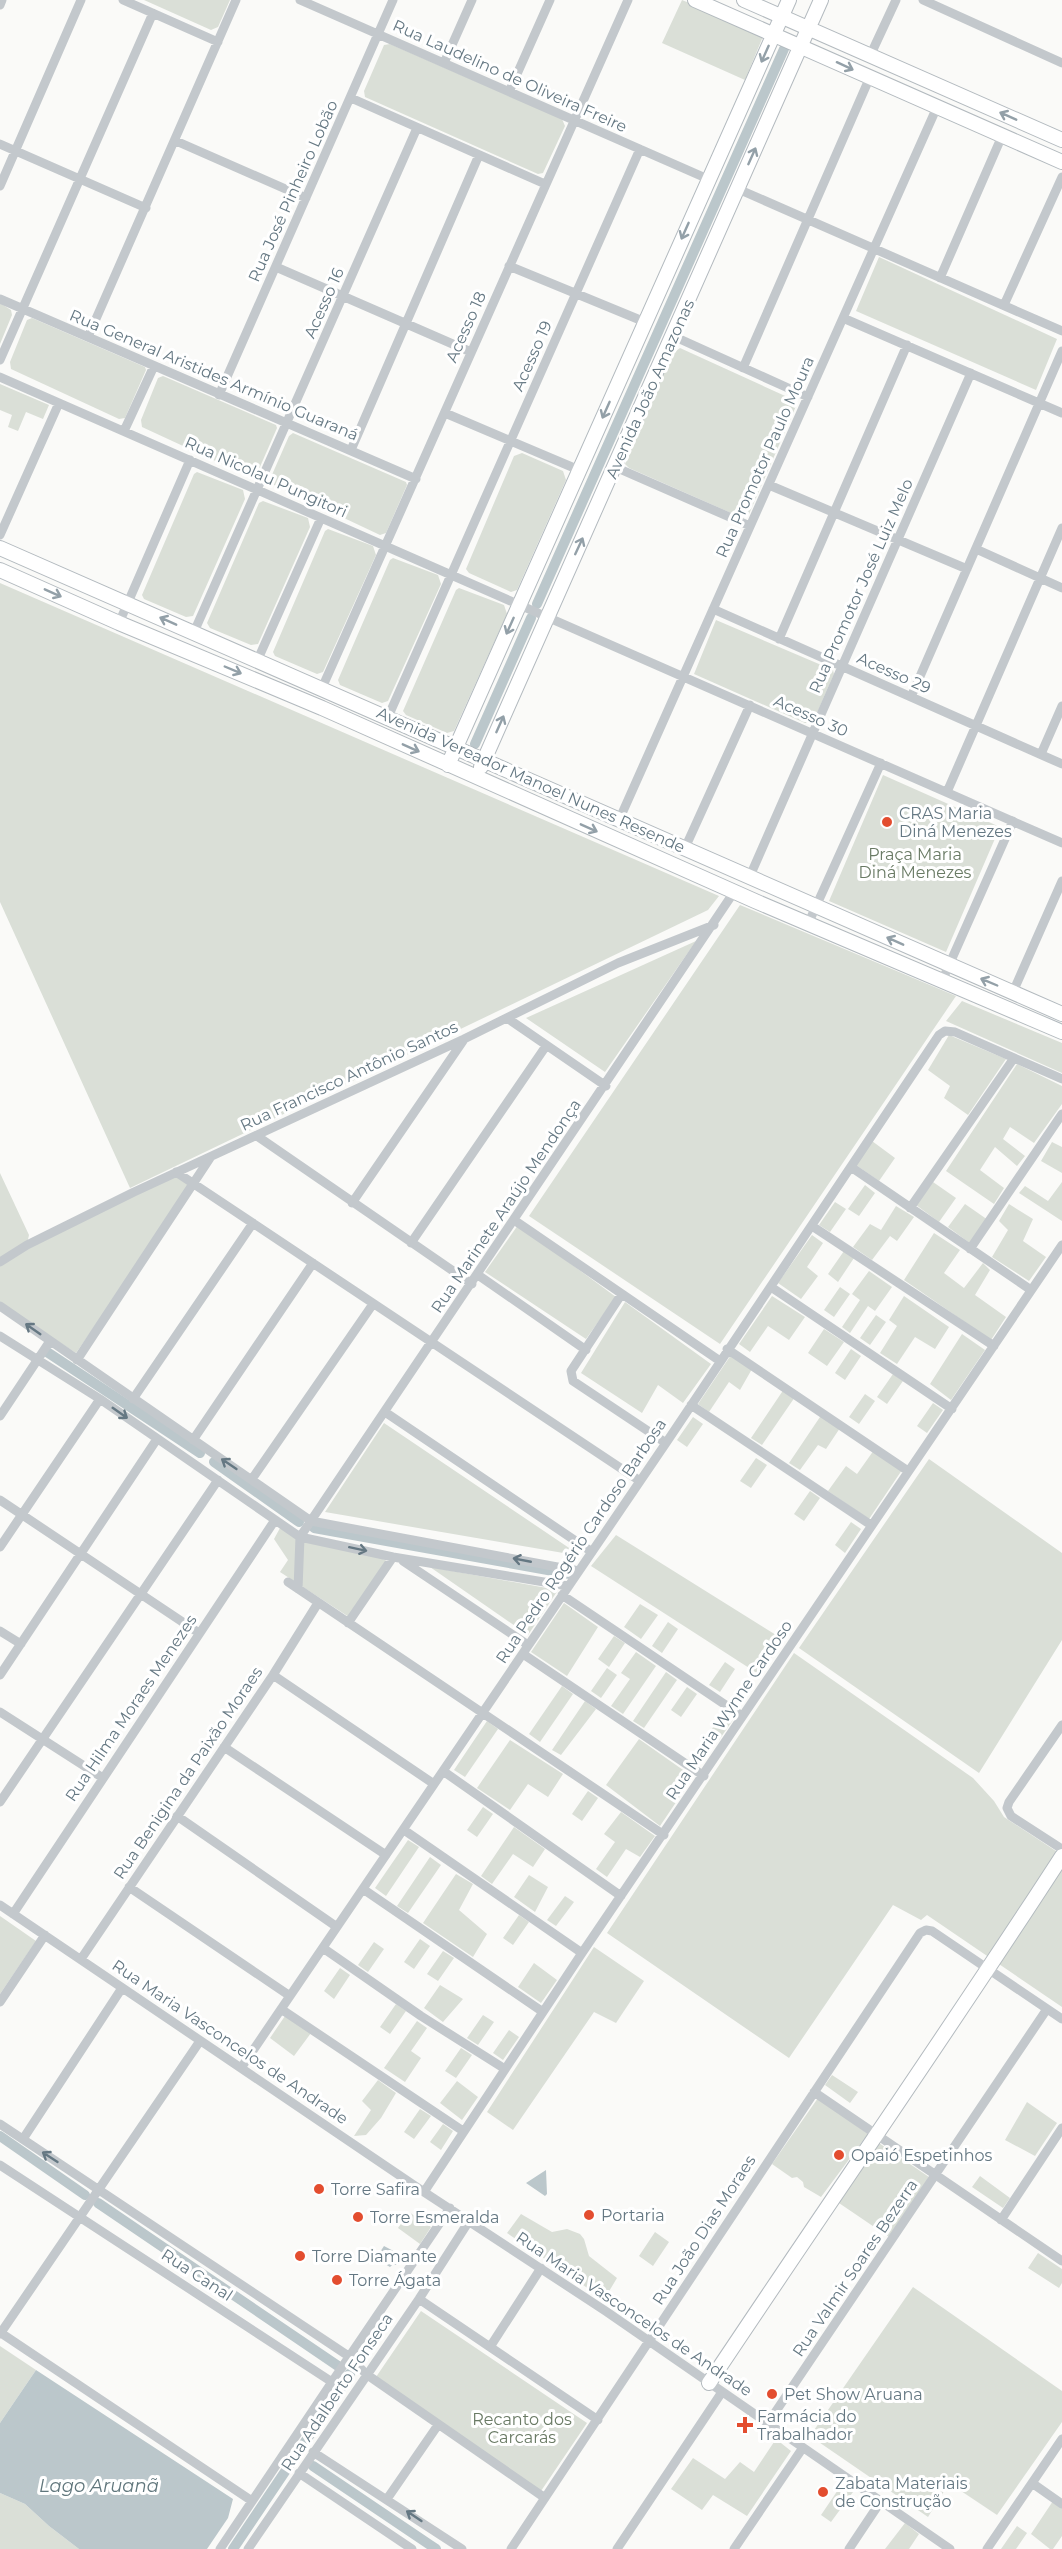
<svg xmlns="http://www.w3.org/2000/svg" width="1062" height="2549" font-family="Montserrat,sans-serif">
<style>
.green{fill:#dadfd7}
.water{fill:#bbc7cb}
.lines{fill:none;stroke-linecap:round;stroke-linejoin:round}
.canal{stroke:#bbc7cb;stroke-width:10}
.secondary-casing{stroke:#b3babf;stroke-width:16}
.street{stroke:#c3c8cc;stroke-width:9}
.secondary{stroke:#fff;stroke-width:14}
.oneway{stroke:#93a0a8}
.oneway2{stroke:#657883}
.poi-dot{fill:#e34d2f;stroke:#fff;stroke-width:2}
.labels{text-anchor:middle;dominant-baseline:central;stroke-width:6;stroke-linejoin:round;paint-order:stroke}
.street-label{font-size:16px;fill:#657883;stroke:#fff}
.poi-label{font-size:16px;fill:#657883;stroke:#fff;text-anchor:start}
.park-label{font-size:16px;fill:#697a64;stroke:#fff}
.water-label{font-size:18px;font-style:italic;fill:#60767c;stroke:#fff}
</style>
<rect width="100%" height="100%" fill="#fafaf8"/>
<path class="green" d="M144 0H230L218 27 211 30Z
M682 0 764 34 745 80 662 43Z
M390 44 562 119 565 126 543 173 538 174 365 97 364 91 384 45Z
M879 257 1057 339 1036 390 856 311Z
M0 303 11 310 12 315 0 344Z
M32 318 145 367 146 370 125 418 119 419 11 369 10 362 27 320Z
M680 348 794 400 796 406 749 514 738 516 629 468 625 464 671 355Z
M163 376 276 425 277 428 256 476 250 477 142 427 141 420 158 378Z
M0 384 49 405 43 419 26 412 18 431 8 427 12 415 0 410Z
M293 433 406 482 407 485 386 533 380 535 272 484 271 477 289 436Z
M522 453 563 471 566 480 517 590 511 592 469 573 466 569 514 456Z
M197 472 243 490 245 499 193 616 186 617 144 599 142 595 194 474Z
M263 501 308 518 310 527 258 644 251 645 210 628 207 623 259 503Z
M328 529 373 546 376 555 323 672 317 674 275 656 273 652 325 531Z
M393 558 438 575 441 584 388 701 382 703 340 685 338 680 390 560Z
M0 583 719 896 708 910 130 1188 0 902Z
M459 588 504 605 507 614 454 731 447 733 406 715 403 711 456 590Z
M716 620 833 670 834 674 813 722 805 723 694 674Z
M883 775 1000 827 946 952 829 901Z
M740 905 956 996 720 1344 529 1216Z
M696 941 605 1072 526 1018Z
M962 1001 1062 1043V1073L946 1021Z
M949 1035 1006 1059 968 1115 944 1098 950 1086 928 1070Z
M1017 1064 1062 1086V1104L1034 1143 1010 1127 1003 1139 1025 1156 1017 1166 995 1147 980 1170 1004 1188 994 1204 946 1171Z
M872 1141 895 1158 879 1181 856 1165Z
M1052 1142 1062 1147V1173L1041 1161Z
M176 1172 194 1184 76 1353 0 1304V1173L29 1235 27 1244Z
M933 1182 956 1198 939 1222 916 1205Z
M1062 1182V1221L1019 1193 1025 1186 1048 1201Z
M865 1185 875 1193 859 1216 848 1209Z
M835 1202 846 1209 830 1232 819 1225Z
M965 1204 988 1220 971 1244 948 1227Z
M1009 1204 1033 1219 1023 1241 1046 1257 1029 1281 992 1257 1008 1230 999 1221Z
M896 1206 914 1217 897 1241 890 1236 872 1260 853 1247 870 1224 881 1230Z
M518 1225 616 1297 586 1339 485 1272Z
M934 1233 960 1250 944 1273 964 1288 983 1263 990 1270 975 1295 1006 1317 991 1340 904 1280Z
M812 1235 823 1243 807 1267 818 1276 801 1299 778 1283Z
M844 1251 854 1258 838 1282 828 1274Z
M869 1271 892 1287 875 1311 868 1306 850 1333 842 1327 860 1300 852 1294Z
M840 1287 850 1294 834 1317 824 1310Z
M772 1296 805 1317 789 1340 768 1326 750 1352 739 1344Z
M904 1296 949 1327 935 1349 915 1337 897 1364 880 1353 897 1326 889 1320Z
M625 1302 711 1364 683 1403 658 1385 642 1413 581 1373Z
M876 1315 886 1322 870 1345 860 1338Z
M824 1329 844 1342 827 1366 808 1353Z
M962 1334 985 1350 951 1400 930 1384Z
M851 1349 861 1356 845 1380 835 1373Z
M731 1355 752 1369 740 1390 729 1382 709 1412 698 1404Z
M893 1374 903 1381 887 1404 877 1397Z
M784 1389 795 1397 762 1445 751 1438Z
M865 1394 875 1401 859 1424 849 1417Z
M933 1403 943 1410 927 1433 917 1426Z
M822 1414 840 1428 826 1449 818 1445 800 1470 789 1463Z
M693 1417 703 1424 687 1447 677 1440Z
M384 1423 581 1556 325 1512Z
M874 1450 902 1470 869 1519 828 1491 846 1466 857 1474Z
M756 1458 767 1465 751 1488 740 1481Z
M929 1459 1062 1553V1640L979 1773 799 1648Z
M810 1491 820 1498 804 1521 794 1514Z
M851 1522 861 1529 845 1553 835 1545Z
M280 1528 386 1560 349 1617 280 1572 288 1560 274 1539Z
M616 1535 784 1640 760 1675 591 1566Z
M430 1567 558 1590 528 1635Z
M564 1603 598 1627 567 1676 531 1652Z
M640 1604 658 1615 641 1639 624 1627Z
M668 1622 678 1629 662 1653 652 1646Z
M614 1636 625 1643 609 1667 598 1659Z
M636 1652 656 1666 623 1714 611 1706 630 1679 621 1673Z
M794 1653 973 1778 994 1801 1004 1817 1062 1855V2007L927 1915 921 1920 893 1905 789 2058 607 1933Z
M725 1662 735 1669 720 1692 709 1685Z
M607 1668 617 1675 601 1698 591 1691Z
M666 1672 677 1680 644 1728 633 1721Z
M562 1686 573 1694 540 1742 529 1734Z
M687 1687 697 1694 681 1717 671 1710Z
M585 1701 596 1709 561 1755 552 1750Z
M725 1710 735 1717 719 1740 709 1733Z
M487 1721 498 1729 465 1777 454 1770Z
M639 1739 693 1777 660 1826 606 1785Z
M510 1740 563 1774 548 1797 528 1784 510 1810 477 1788Z
M588 1791 598 1798 582 1821 572 1814Z
M483 1807 493 1814 477 1837 467 1830Z
M621 1812 655 1836 640 1857 626 1849 607 1877 596 1869 615 1842 604 1834Z
M514 1827 545 1849 533 1867 513 1854 492 1884 481 1876Z
M408 1840 419 1847 386 1896 375 1888Z
M430 1857 441 1865 408 1913 397 1906Z
M456 1874 473 1884 459 1910 487 1934 473 1957 423 1923Z
M529 1875 548 1887 535 1912 514 1897Z
M565 1896 574 1902 556 1926 547 1920Z
M519 1915 529 1922 513 1945 503 1938Z
M0 1916 36 1941 0 1994Z
M420 1939 430 1946 414 1969 404 1962Z
M374 1942 384 1949 368 1972 358 1965Z
M594 1947 644 1981 616 2023 594 2012 513 2130 487 2112Z
M443 1951 454 1958 438 1981 427 1974Z
M534 1963 557 1980 541 2003 518 1987Z
M340 1968 350 1975 334 1999 324 1991Z
M440 1985 463 1999 443 2022 424 2008Z
M396 2004 406 2011 390 2034 380 2027Z
M483 2015 494 2022 478 2045 467 2038Z
M285 2016 311 2033 294 2056 270 2038Z
M417 2021 427 2028 411 2051 421 2058 405 2082 384 2068Z
M509 2030 519 2037 503 2060 493 2053Z
M461 2048 472 2055 456 2078 445 2071Z
M832 2075 858 2092 850 2103 825 2085Z
M378 2080 396 2093 381 2118 366 2135 354 2136 371 2110 362 2101Z
M457 2081 478 2097 462 2120 440 2103Z
M818 2098 868 2134 821 2197 804 2187 803 2182 797 2177 792 2178 772 2164Z
M1027 2102 1057 2123 1035 2156 1005 2140Z
M420 2109 431 2116 414 2139 404 2132Z
M443 2124 453 2131 441 2150 430 2142Z
M876 2141 929 2177 889 2237 836 2201Z
M980 2176 1010 2198 1003 2208 972 2187Z
M409 2212 431 2227 420 2244 398 2228Z
M521 2214 552 2232 567 2229 580 2234 584 2239 589 2256 617 2278 605 2298H602L507 2233Z
M655 2232 669 2242 653 2266 639 2256Z
M1038 2253 1062 2269V2283L1059 2288 1028 2268Z
M913 2287 1062 2391V2422L997 2515 949 2483 928 2517 810 2436Z
M421 2311 587 2423 541 2491 376 2377Z
M0 2346 36 2370 0 2423Z
M776 2439 791 2451 747 2516 713 2495 702 2510 671 2489 693 2458 725 2479 740 2462 754 2472Z
M842 2484 853 2492 831 2522 821 2515Z
M0 2493 25 2504 49 2526 79 2549H0Z
M1053 2501 1062 2506V2536L1053 2549H1050L1031 2534Z
M905 2523 919 2534 909 2549H885Z
M1017 2526 1027 2533 1016 2549H1001Z"/>
<path class="water" d="M546 2170 547 2194 545 2196 526 2183Z
M384 2246 403 2256 396 2265 393 2264 390 2267 385 2264 388 2260 381 2255 377 2259 376 2258Z
M36 2370 233 2499 228 2518 207 2549H79L49 2526 25 2504 0 2493V2423Z"/>
<g class="lines">
<path class="canal" d="M537 604 784 49
M475 744 531 618
M47 1352 200 1453
M214 1462 299 1522
M314 1528 570 1574
M0 2136 85 2195
M98 2203 338 2366
M313 2466 436 2549
M233 2549 350 2375 349 2374"/>
<g class="secondary-casing">
<path id="secondary" d="M695 0 1062 162
M744 0 1062 140
M0 548 1062 1014
M0 570 119 623 322 708 755 901 1062 1032
M448 765 789 0
M481 767 821 0
M709 2383C826 2207 947 2034 1062 1856"/>
</g>
<path class="street" d="M123 0 218 42
M300 0 708 179
M923 0 1062 63
M0 5 2 0
M870 56 896 0
M444 63 472 0
M509 92 550 0
M351 98 545 184
M176 141 306 198
M0 144 146 208
M0 186 81 0
M738 189 1062 331
M509 266 645 322
M276 267 471 352
M940 278 1002 136
M0 299 416 479
M1004 305 1062 177
M843 318 1062 413
M673 336 808 397
M88 337 236 0
M0 360 153 13
M743 368 870 77
M0 377 1062 843
M219 395 393 0
M445 413 579 470
M124 431 154 366
M351 450 479 155
M615 467 750 526
M769 485 967 569
M0 535 59 403
M976 549 1062 588
M713 609 1062 764
M119 623 190 460
M194 632 417 128
M779 639 907 345
M258 659 321 518
M322 688 628 0
M911 697 1062 351
M388 717 640 149
M1041 754 1062 706
M947 792 1062 528
M620 818 937 107
M685 848 750 705
M750 876 971 373
M808 924 881 763
M942 981 1013 821
M1013 992 1062 881
M507 1018 606 1086
M257 1136 472 1284
M851 1167 1031 1290
M176 1172 640 1481
M352 1203 463 1041
M910 1208 1014 1058
M514 1220 720 1361
M812 1226 994 1346
M411 1243 546 1046
M970 1249 1062 1114
M0 1262 27 1245 134 1192 464 1039 618 963 714 925
M478 1275 586 1350
M771 1287 952 1409
M621 1295 571 1371 573 1381 666 1443
M0 1306 311 1521 579 1571
M0 1336 100 1399 300 1537 393 1557 568 1586
M727 1349 908 1471
M77 1360 210 1158
M133 1399 253 1223
M691 1405 871 1525
M385 1412 592 1552
M0 1416 50 1341
M193 1440 313 1263
M252 1479 373 1304
M0 1500 199 1633
M300 1537 734 892
M0 1547 100 1399
M403 1561 528 1645
M288 1582 664 1835
M298 1589 300 1537
M562 1595 742 1716
M348 1623 393 1557
M0 1631 21 1644
M523 1654 704 1776
M0 1675 157 1439
M273 1675 434 1784
M0 1712 103 1778
M1062 1725 1009 1802 1007 1808 1011 1816 1062 1849
M224 1747 386 1855
M443 1771 621 1896
M0 1802 218 1480
M177 1816 337 1927
M404 1830 582 1953
M129 1887 290 1996
M363 1889 543 2012
M0 1905 424 2192 607 2312 950 2549
M13 1914 275 1520
M323 1948 421 2016 505 2069
M81 1959 273 1675 318 1603
M0 2002 45 1935
M281 2009 463 2131
M241 2068 666 1443 939 1035 945 1031 955 1032 1062 1079
M814 2092 1062 2261
M0 2124 350 2357 366 2374 545 2498
M23 2139 122 1988
M0 2165 332 2382 450 2208
M424 2192 582 1953 1062 1245
M1001 2220 1062 2128
M419 2299 598 2420
M1 2333 252 2501
M0 2334 200 2041
M490 2347 541 2268
M768 2423 1047 2009
M313 2452 462 2549
M299 2473 412 2549
M1032 2483 1062 2504
M387 2499 438 2425
M220 2549 332 2382
M248 2549 419 2299 469 2221
M511 2549 920 1933 926 1930 932 1931 1062 2019
M617 2549 722 2392
M734 2549 802 2449
M849 2549 881 2501
M987 2549 1062 2439"/>
<use href="#secondary" class="secondary"/>
</g>
<defs><path id="oneway-shaft" d="M-6 0H5M1.5-3L5.5 0L1.5 3" fill="none" stroke-width="1.6" stroke-linecap="round" stroke-linejoin="round" transform="scale(1.5)"/></defs>
<g class="oneway">
<use href="#oneway-shaft" transform="translate(765 54) rotate(114)"/>
<use href="#oneway-shaft" transform="translate(845 66) rotate(25)"/>
<use href="#oneway-shaft" transform="translate(1008 116) rotate(-156)"/>
<use href="#oneway-shaft" transform="translate(752 156) rotate(-66)"/>
<use href="#oneway-shaft" transform="translate(685 231) rotate(114)"/>
<use href="#oneway-shaft" transform="translate(606 410) rotate(114)"/>
<use href="#oneway-shaft" transform="translate(579 546) rotate(-65)"/>
<use href="#oneway-shaft" transform="translate(53 593) rotate(24)"/>
<use href="#oneway-shaft" transform="translate(168 621) rotate(-156)"/>
<use href="#oneway-shaft" transform="translate(510 626) rotate(114)"/>
<use href="#oneway-shaft" transform="translate(233 670) rotate(23)"/>
<use href="#oneway-shaft" transform="translate(500 724) rotate(-66)"/>
<use href="#oneway-shaft" transform="translate(411 748) rotate(24)"/>
<use href="#oneway-shaft" transform="translate(589 828) rotate(24)"/>
<use href="#oneway-shaft" transform="translate(895 941) rotate(-156)"/>
<use href="#oneway-shaft" transform="translate(989 982) rotate(-157)"/>
</g>
<g class="oneway2">
<use href="#oneway-shaft" transform="translate(33 1329) rotate(-145)"/>
<use href="#oneway-shaft" transform="translate(120 1413) rotate(35)"/>
<use href="#oneway-shaft" transform="translate(229 1464) rotate(-146)"/>
<use href="#oneway-shaft" transform="translate(358 1549) rotate(12)"/>
<use href="#oneway-shaft" transform="translate(522 1560) rotate(-169)"/>
<use href="#oneway-shaft" transform="translate(50 2157) rotate(-147)"/>
<use href="#oneway-shaft" transform="translate(414 2516) rotate(-146)"/>
</g>
<g class="poi-dot">
<circle cx="887" cy="822" r="6"/>
<circle cx="839" cy="2155" r="6"/>
<circle cx="319" cy="2189" r="6"/>
<circle cx="589" cy="2215" r="6"/>
<circle cx="358" cy="2217" r="6"/>
<circle cx="300" cy="2256" r="6"/>
<circle cx="337" cy="2280" r="6"/>
<circle cx="772" cy="2394" r="6"/>
<path d="M742 2416h6v6h6v6h-6v6h-6v-6h-6v-6h6z"/>
<circle cx="823" cy="2492" r="6"/>
</g>
<g class="labels">
<g class="street-label">
<text transform="translate(510 76) rotate(24)">Rua Laudelino de Oliveira Freire</text>
<text transform="translate(293 191) rotate(-66)">Rua José Pinheiro Lobão</text>
<text transform="translate(324 303) rotate(-66)">Acesso 16</text>
<text transform="translate(466 327) rotate(-66)">Acesso 18</text>
<text transform="translate(532 356) rotate(-66)">Acesso 19</text>
<text transform="translate(214 375) rotate(23)">Rua General Aristides Armínio Guaraná</text>
<text transform="translate(650 389) rotate(-66)">Avenida João Amazonas</text>
<text transform="translate(765 457) rotate(-66)">Rua Promotor Paulo Moura</text>
<text transform="translate(266 477) rotate(24)">Rua Nicolau Pungitori</text>
<text transform="translate(861 586) rotate(-66)">Rua Promotor José Luiz Melo</text>
<text transform="translate(894 673) rotate(24)">Acesso 29</text>
<text transform="translate(811 716) rotate(24)">Acesso 30</text>
<text transform="translate(531 780) rotate(24)">Avenida Vereador Manoel Nunes Resende</text>
<text transform="translate(349 1076) rotate(-25)">Rua Francisco Antônio Santos</text>
<text transform="translate(506 1206) rotate(-56)">Rua Marinete Araújo Mendonça</text>
<text transform="translate(581 1541) rotate(-56)">Rua Pedro Rogério Cardoso Barbosa</text>
<text transform="translate(131 1708) rotate(-56)">Rua Hilma Moraes Menezes</text>
<text transform="translate(729 1710) rotate(-56)">Rua Maria Wynne Cardoso</text>
<text transform="translate(188 1773) rotate(-56)">Rua Benigina da Paixão Moraes</text>
<text transform="translate(230 2042) rotate(34)">Rua Maria Vasconcelos de Andrade</text>
<text transform="translate(704 2230) rotate(-57)">Rua João Dias Moraes</text>
<text transform="translate(855 2268) rotate(-56)">Rua Valmir Soares Bezerra</text>
<text transform="translate(197 2275) rotate(33)">Rua Canal</text>
<text transform="translate(634 2314) rotate(34)">Rua Maria Vasconcelos de Andrade</text>
<text transform="translate(337 2392) rotate(-56)">Rua Adalberto Fonseca</text>
</g>
<g class="poi-label">
<text x="899" y="813">CRAS Maria<tspan x="899" dy="18">Diná Menezes</tspan></text>
<text x="851" y="2155">Opaió Espetinhos</text>
<text x="331" y="2189">Torre Safira</text>
<text x="601" y="2215">Portaria</text>
<text x="370" y="2217">Torre Esmeralda</text>
<text x="312" y="2256">Torre Diamante</text>
<text x="349" y="2280">Torre Ágata</text>
<text x="784" y="2394">Pet Show Aruana</text>
<text x="757" y="2416">Farmácia do<tspan x="757" dy="18">Trabalhador</tspan></text>
<text x="835" y="2483">Zabata Materiais<tspan x="835" dy="18">de Construção</tspan></text>
</g>
<g class="park-label">
<text x="915" y="854">Praça Maria<tspan x="915" dy="18">Diná Menezes</tspan></text>
<text x="522" y="2419">Recanto dos<tspan x="522" dy="18">Carcarás</tspan></text>
</g>
<g class="water-label">
<text x="99" y="2486">Lago Aruanã</text>
</g>
</g>
</svg>
